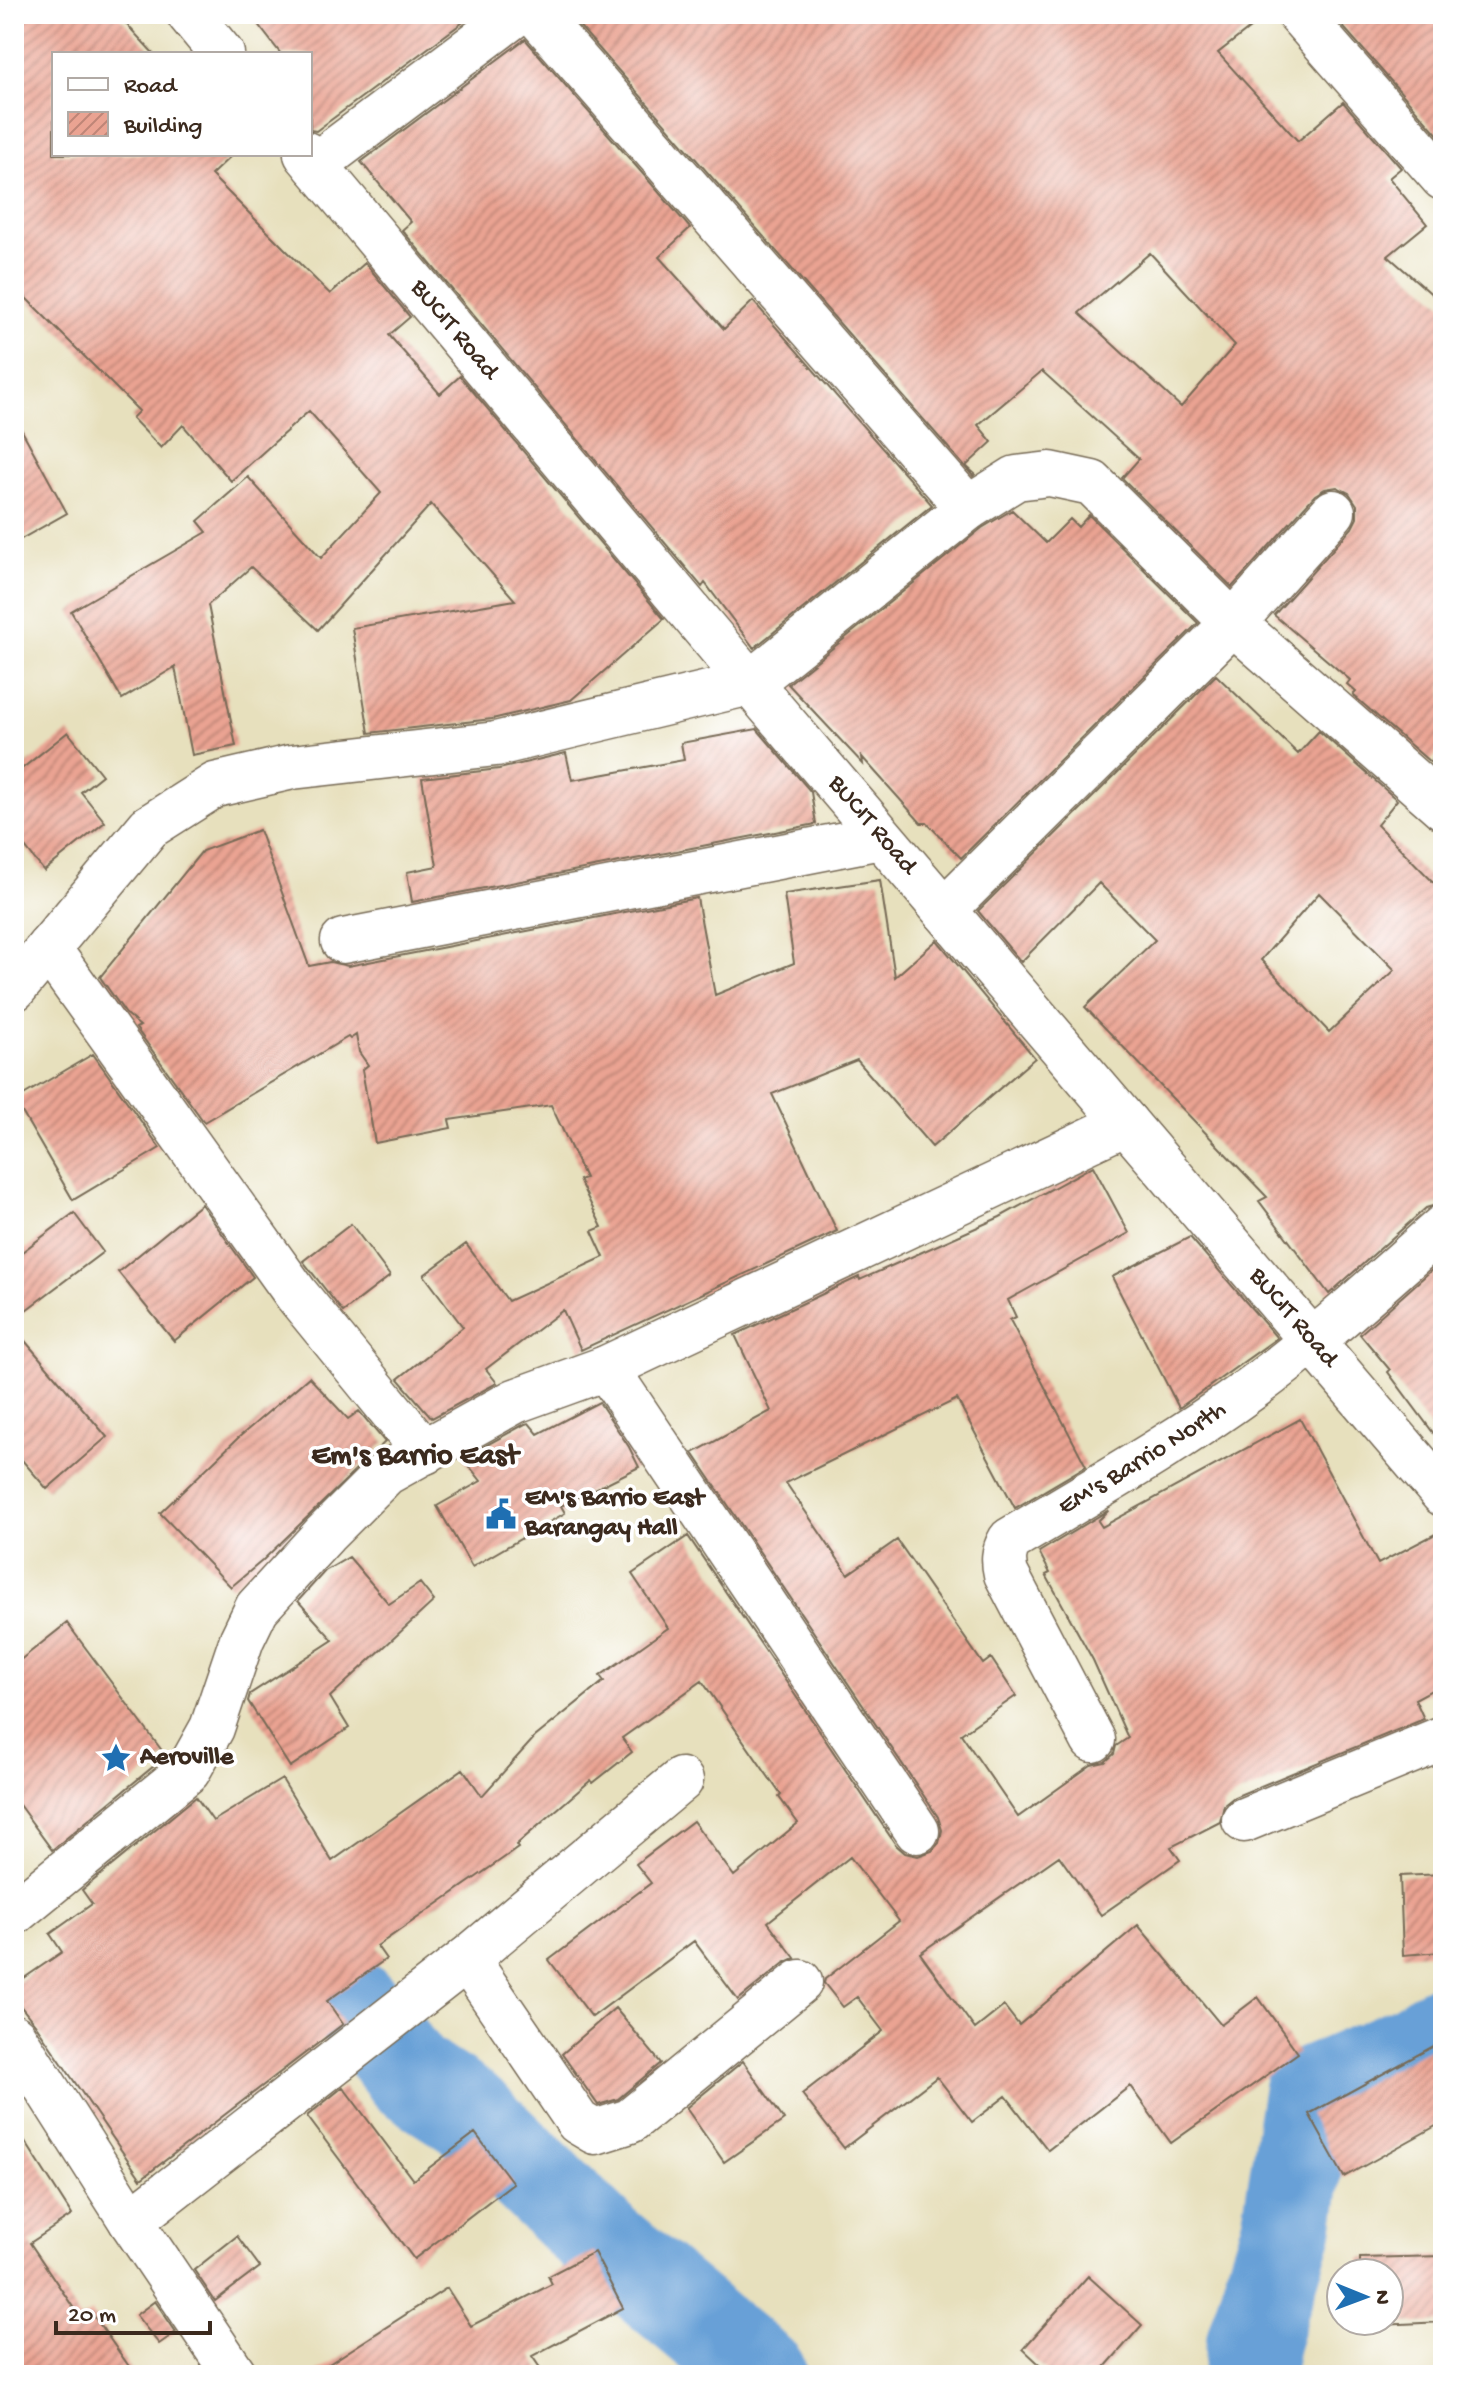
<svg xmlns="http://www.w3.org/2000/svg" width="1457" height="2389" font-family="'Gochi Hand',sans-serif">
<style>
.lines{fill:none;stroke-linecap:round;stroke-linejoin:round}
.river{stroke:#68a0d7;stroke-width:92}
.building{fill:url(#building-hatch);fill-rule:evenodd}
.street-casing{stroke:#776a56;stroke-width:47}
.secondary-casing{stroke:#776a56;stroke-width:47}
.street{stroke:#fff;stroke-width:44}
.secondary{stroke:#fff;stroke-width:44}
.labels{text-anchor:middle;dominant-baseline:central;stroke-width:7;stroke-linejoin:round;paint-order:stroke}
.street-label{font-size:26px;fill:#3b2a1e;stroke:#fff}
.poi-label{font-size:26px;font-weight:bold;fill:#3b2a1e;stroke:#fff;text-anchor:start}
.quarter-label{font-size:30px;font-weight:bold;fill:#3b2a1e;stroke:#fff}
</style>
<defs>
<pattern id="building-hatch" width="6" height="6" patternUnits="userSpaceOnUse" patternTransform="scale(2)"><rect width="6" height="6" fill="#eaa392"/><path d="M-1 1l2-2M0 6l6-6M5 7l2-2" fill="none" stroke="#bf8577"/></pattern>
</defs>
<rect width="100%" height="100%" fill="#fff"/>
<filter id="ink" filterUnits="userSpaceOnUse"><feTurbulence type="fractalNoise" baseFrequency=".0125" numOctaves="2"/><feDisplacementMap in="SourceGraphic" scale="16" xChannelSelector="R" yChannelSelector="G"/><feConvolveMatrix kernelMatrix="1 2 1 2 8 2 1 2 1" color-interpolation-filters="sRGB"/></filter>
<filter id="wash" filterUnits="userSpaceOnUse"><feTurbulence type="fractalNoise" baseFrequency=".006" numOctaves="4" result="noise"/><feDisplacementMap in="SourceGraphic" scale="32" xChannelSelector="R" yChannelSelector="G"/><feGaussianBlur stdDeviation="1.8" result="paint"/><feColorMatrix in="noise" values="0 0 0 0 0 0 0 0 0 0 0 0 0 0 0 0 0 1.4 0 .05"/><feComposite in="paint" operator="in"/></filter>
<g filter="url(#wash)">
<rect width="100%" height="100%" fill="#e7e0bd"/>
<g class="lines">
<path class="river" d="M356 2006 409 2075 467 2112 605 2245 761 2375
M1249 2375 1252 2342 1287 2229 1308 2094 1413 2049 1443 2030"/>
</g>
<g id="blocks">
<path class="building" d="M14 14H117L154 54H54V154H233L211 175 330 294 365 263 410 317 389 335 440 394 460 376 664 619 571 700 492 719 369 733 352 628 515 600 431 504 318 630 251 567 208 605 236 746 192 755 175 667 122 699 71 611 207 532 198 521 248 477 321 558 381 493 309 411 231 481 183 425 161 448 132 418 139 411 14 286Z
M250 14H474L316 131 310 130V54H281Z
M569 14H1268L1218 53 1298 141 1343 102 1401 168 1389 178 1427 224 1388 256 1443 304V747L1430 762 1353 695 1356 692 1347 684 1350 680 1274 615 1352 528 1357 518V505L1349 493 1337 487 1325 489 1315 495 1232 587 1122 478 1139 459 1042 371 978 425 992 442 966 466 975 474 973 476ZM1150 253 1235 345 1181 407 1079 313Z
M1332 14H1443V134L1440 137Z
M525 39 690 228 659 257 724 329 753 301 932 505 754 648 705 583 702 587 402 230 411 222 361 162Z
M14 416 67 513 14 543Z
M1012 510 1046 543 1070 519 1078 527 1089 515 1198 623 961 858 927 823H921L862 757 863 764 788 684 982 528Z
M1216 675 1298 754 1319 731 1397 800 1377 825 1443 892V1203L1426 1208 1329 1294 1259 1201 1267 1197 1085 1007 1155 940 1099 883 1021 962 978 911ZM1319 893 1395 970 1329 1032 1261 960Z
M757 729 811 792 816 824 412 902 407 872 437 866 422 778 499 769 566 753 572 780 684 760 681 743Z
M68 732 102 775 81 792 105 822 44 871 14 833V775Z
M259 830 309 966 330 962 348 966 697 898 715 995 794 963 784 894 880 880 895 977 937 940 1035 1058 932 1147 857 1060 772 1094 837 1231 581 1350 563 1310 486 1369 497 1383 432 1418 398 1379 463 1327 424 1275 466 1244 508 1301 604 1257 592 1231 602 1227 579 1180 585 1178 551 1105 449 1120 451 1128 375 1143 362 1070 368 1065 359 1052 356 1035 350 1039 348 1037 204 1122 136 1028 140 1026 126 1014 100 977 202 851Z
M93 1054 160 1148 73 1200 15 1100Z
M1093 1166 1129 1233 1008 1300 1016 1317 1010 1320 1086 1466 1015 1508 957 1399 786 1483 848 1574 897 1540 983 1664 991 1658 1016 1696 961 1734 1018 1817 1091 1765 1105 1762 1114 1754 1116 1746 1128 1738 1093 1660 1046 1575 1050 1573 1039 1552 1109 1510 1098 1521 1102 1527 1300 1419 1378 1564 1443 1530V1684L1415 1699 1424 1719 1234 1797 1224 1805 1220 1822 1171 1847 1180 1860 1101 1915 1059 1856 920 1953 975 2029 1004 2006 1019 2025 1138 1925 1221 2025 1258 1997 1298 2053 1171 2143 1130 2086 1048 2150 1006 2096 972 2122 937 2077 844 2148 802 2094 883 2031 857 1997 843 2007 824 1983 825 1979 899 1921 850 1857 768 1922 795 1958 784 1963 738 2000 694 1941 592 2017 549 1960 651 1883 636 1864 693 1821 734 1876 798 1823 779 1797 781 1795 702 1681 622 1738 632 1752 593 1783 591 1780 516 1845 518 1848 377 1946 386 1959 327 2001 343 2024 141 2179 35 2024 14 1998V1985L62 1952 50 1934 92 1904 82 1890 196 1797 213 1821 282 1779 332 1861 463 1769 482 1796 535 1737 604 1681 600 1676 668 1628 632 1574 688 1536 896 1845 905 1853 918 1856 932 1851 939 1843 942 1830 938 1817 693 1453 771 1411 735 1335 859 1277 860 1280 1000 1217Z
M201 1204 253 1277 174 1341 118 1272Z
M74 1213 103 1252 14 1319V1258Z
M351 1224 390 1276 343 1312 303 1261Z
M1190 1237 1277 1338 1179 1408 1112 1277Z
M1443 1260V1446L1388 1372 1390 1370 1360 1334Z
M14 1328 107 1437 47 1489 14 1451Z
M309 1377 348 1419 359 1411 385 1442 262 1561 231 1587 160 1513 238 1438Z
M599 1402 629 1447 639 1467 561 1506 565 1513 472 1567 437 1506 481 1481 463 1458 525 1424 529 1423 538 1434Z
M349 1557 389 1604 420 1583 434 1601 330 1697 349 1728 290 1767 248 1701 250 1694 333 1640 298 1601 325 1571Z
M67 1623 166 1756 52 1850 14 1798V1665Z
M1443 1874V1952L1403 1955 1400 1876Z
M615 2008 661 2063 618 2099 598 2105 562 2054Z
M1443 2041V2122L1344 2177 1309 2114Z
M743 2061 784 2120 724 2162 686 2108Z
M343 2087 413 2180 475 2133 513 2183 414 2259 307 2116Z
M14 2124 72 2215 30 2243 81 2319 91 2312 135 2375H14Z
M237 2236 260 2267 215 2301 194 2270Z
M594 2252 623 2308 532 2356 545 2375H312L447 2288 471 2326 552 2284 548 2276Z
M1443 2256V2322L1359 2326V2321H1389V2273H1360V2258Z
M1088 2276 1142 2325 1098 2375H1051L1023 2349Z
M155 2301 176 2332 159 2344 136 2315Z"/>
</g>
</g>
<g filter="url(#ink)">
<use href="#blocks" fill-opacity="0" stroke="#776a56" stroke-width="2"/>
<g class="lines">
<g class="street-casing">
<g id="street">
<path d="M536 14 968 508 1016 478 1050 474 1092 483 1233 623 1443 807"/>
<path d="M1299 14 1443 178"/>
<path d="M315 165 516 14"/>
<path d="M944 910 1233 623 1333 512"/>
<path d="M343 941 881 837"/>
<path d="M48 948 296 1294 425 1452"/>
<path d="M14 989 149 827 215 785 292 767 496 744 750 683 968 508"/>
<path d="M606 1368 917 1831"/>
<path id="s1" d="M1093 1740 1006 1574C1003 1561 1003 1552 1010 1540 1092 1491 1175 1444 1252 1388 1319 1339 1380 1282 1443 1227"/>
<path d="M1244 1820 1443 1738"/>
<path d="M14 1913 188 1771 212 1728 242 1639 257 1608 325 1534 386 1473 515 1401 606 1368 1126 1123"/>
<path d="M467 1959 578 2122 595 2132 630 2121 800 1982"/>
<path d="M14 2037 131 2221 235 2375"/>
<path d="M131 2221 467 1959 681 1780"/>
</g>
</g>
<g class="secondary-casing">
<g id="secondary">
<path d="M189 14 222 54"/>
<path id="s2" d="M306 154 739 670 1443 1494"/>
</g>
</g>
<use href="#street" class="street"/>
<use href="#secondary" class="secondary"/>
</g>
</g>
<defs>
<g id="civic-bare" transform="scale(2.4)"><path d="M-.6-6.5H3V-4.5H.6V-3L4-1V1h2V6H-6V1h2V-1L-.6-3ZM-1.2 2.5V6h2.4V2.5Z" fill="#1f6fb2" stroke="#fff" stroke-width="2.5" paint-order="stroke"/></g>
<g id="sight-bare" transform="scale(2.4)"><path d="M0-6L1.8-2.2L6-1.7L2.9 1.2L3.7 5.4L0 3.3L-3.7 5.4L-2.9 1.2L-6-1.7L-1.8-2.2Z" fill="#1f6fb2" stroke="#fff" stroke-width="2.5" paint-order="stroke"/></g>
</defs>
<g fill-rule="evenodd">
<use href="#civic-bare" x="501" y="1514"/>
<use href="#sight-bare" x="116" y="1758"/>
</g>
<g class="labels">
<g class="street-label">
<text stroke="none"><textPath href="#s2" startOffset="230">BUCIT Road</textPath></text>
<text stroke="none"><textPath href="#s2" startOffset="878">BUCIT Road</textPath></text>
<text stroke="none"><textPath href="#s2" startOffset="1526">BUCIT Road</textPath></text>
<text stroke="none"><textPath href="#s1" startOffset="378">EM's Barrio North</textPath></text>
</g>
<g class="poi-label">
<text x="525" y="1499">EM's Barrio East<tspan x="525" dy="30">Barangay Hall</tspan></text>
<text x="140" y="1758">Aeroville</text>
</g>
<g class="quarter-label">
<text x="415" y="1457">Em's Barrio East</text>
</g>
</g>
<rect width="1457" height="2389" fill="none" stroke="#fff" stroke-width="48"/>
<rect x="52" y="52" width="260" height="104" fill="#ffffff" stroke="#b1aaa5" stroke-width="2"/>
<rect x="68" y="78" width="40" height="12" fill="#ffffff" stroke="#b1aaa5" stroke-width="2"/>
<text x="124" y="92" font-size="24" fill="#3b2a1e">Road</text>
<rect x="68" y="112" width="40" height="24" fill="url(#building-hatch)" stroke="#b1aaa5" stroke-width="2"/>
<text x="124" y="132" font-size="24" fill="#3b2a1e">Building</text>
<g transform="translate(1365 2297) rotate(91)"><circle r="38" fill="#ffffff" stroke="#b1aaa5" stroke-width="2"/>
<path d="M0-6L14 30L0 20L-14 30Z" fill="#1f6fb2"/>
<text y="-12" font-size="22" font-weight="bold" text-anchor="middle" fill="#3b2a1e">N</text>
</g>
<path d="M56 2321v12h154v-12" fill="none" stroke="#3b2a1e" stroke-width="4"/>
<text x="68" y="2321" font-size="24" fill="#3b2a1e" stroke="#ffffff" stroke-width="6" paint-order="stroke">20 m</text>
</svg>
